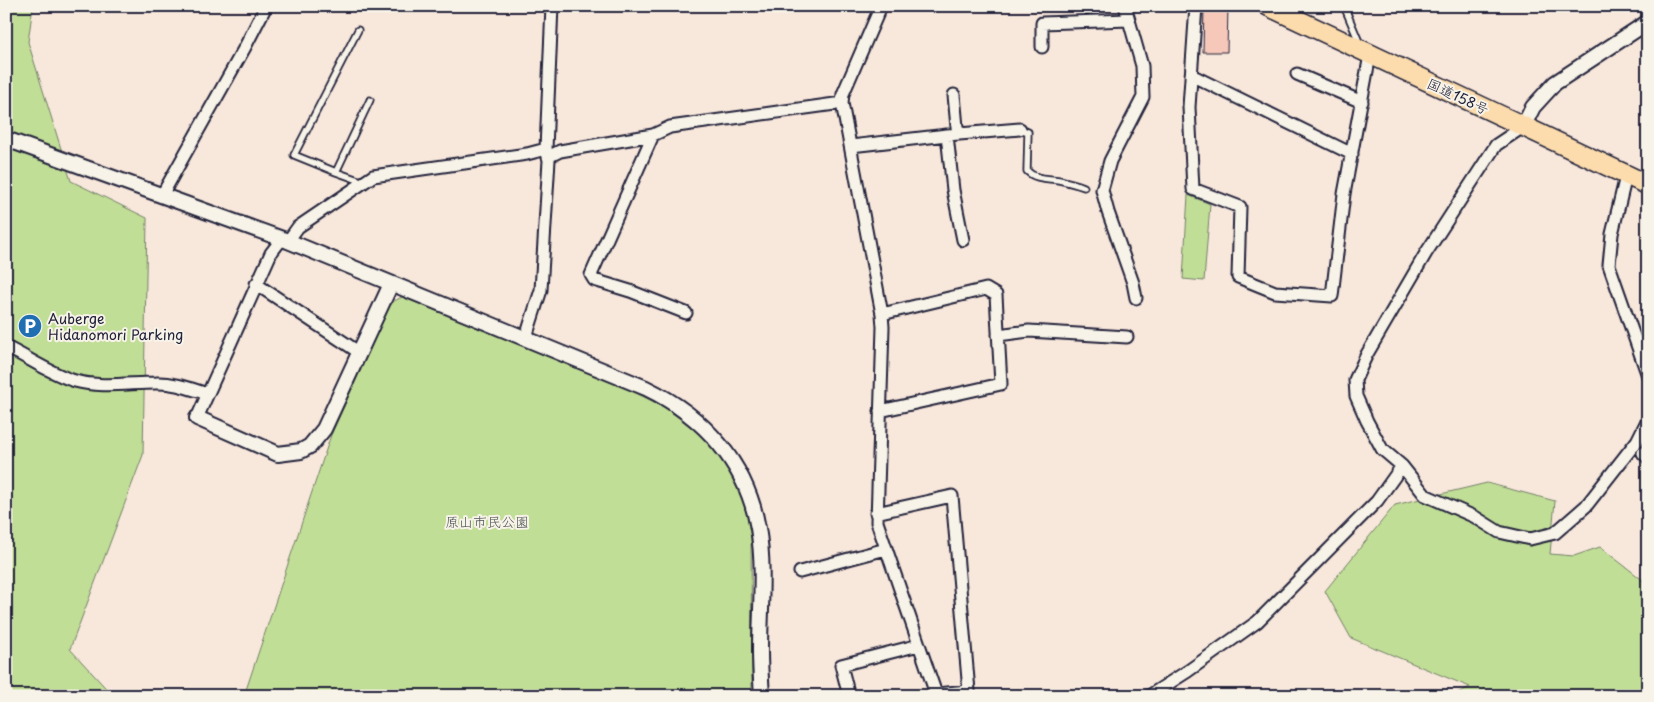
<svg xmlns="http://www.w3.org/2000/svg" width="1654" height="702" font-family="'Playpen Sans','Klee One',sans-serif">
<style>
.green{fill:#c1de96;stroke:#728068}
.building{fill:#f5c8b9;stroke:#22223b}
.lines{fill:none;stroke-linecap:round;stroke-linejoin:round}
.service-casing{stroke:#22223b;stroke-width:9}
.minor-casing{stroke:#22223b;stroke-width:15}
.tertiary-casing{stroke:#22223b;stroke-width:18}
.trunk-casing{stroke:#22223b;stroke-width:22}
.service{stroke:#f7f3e8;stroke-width:5.5}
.minor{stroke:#f7f3e8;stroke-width:11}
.tertiary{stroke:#f7f3e8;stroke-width:14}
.trunk{stroke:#fcdcac;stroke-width:19}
.labels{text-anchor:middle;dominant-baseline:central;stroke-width:4;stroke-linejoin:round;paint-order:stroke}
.street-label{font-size:14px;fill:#22223b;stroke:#f7f3e8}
.poi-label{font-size:14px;fill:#22223b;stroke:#f7f3e8;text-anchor:start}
.park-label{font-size:14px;fill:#4a5152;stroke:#f7f3e8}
</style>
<rect width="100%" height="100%" fill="#f8e7db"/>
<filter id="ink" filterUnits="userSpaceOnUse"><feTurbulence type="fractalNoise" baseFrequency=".02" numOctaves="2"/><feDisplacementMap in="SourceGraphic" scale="10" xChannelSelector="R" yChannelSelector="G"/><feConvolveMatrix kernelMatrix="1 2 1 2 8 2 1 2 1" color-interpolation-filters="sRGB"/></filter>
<g filter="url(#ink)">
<path class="green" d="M6 6H33L28 42 71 181 147 218 143 455 70 649 113 696H6Z
M1188 195 1210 204 1204 281 1183 279Z
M402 297 632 391 666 408 701 435 728 466 738 489 745 507 751 538 752 696H244L331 435 389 307 394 301Z
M1487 483 1555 501 1550 554 1574 556 1600 547 1644 581 1648 580V685L1639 696H1451L1470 687 1351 638 1325 591 1395 505Z"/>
<path class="building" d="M1204 6H1228L1227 52H1203Z"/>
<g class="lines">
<g class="service-casing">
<path id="service" d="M1344 6 1360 44
M1020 129 1028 132 1027 171C1036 180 1048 178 1059 180 1068 182 1076 184 1084 187
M336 172 294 155 358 30
M364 182 336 172 370 100"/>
</g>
<g class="minor-casing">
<path id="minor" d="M881 6 843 94 842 103 882 314 883 327 877 522 936 694 969 691 970 696
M1125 6 1142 66 1143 97 1110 161 1102 190 1108 212 1133 283 1136 298
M1196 6 1189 107 1193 189 1240 207 1238 277 1275 292 1332 296 1344 194 1370 55
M1042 47V23L1129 20
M1297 74 1362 102
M1191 75 1352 154
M954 95 957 127 960 134
M1523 127 1496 145 1426 253 1367 354 1355 380 1356 396 1367 421 1382 449 1402 466 1425 495 1475 517 1499 532 1530 539 1555 533 1586 506 1637 441 1648 419
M653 135 591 275 594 280 630 291 686 313
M947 135 953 190 963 240
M851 146 947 135 1020 129
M548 157 560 151 653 135 670 127 842 103
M1626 176 1612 234 1609 265 1648 376
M162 195 245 47 266 6
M288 241 298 227 373 176 527 154 546 149
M256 284 360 353
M998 335 1029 331 1127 337
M526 337 541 290 549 160 546 149 552 6
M6 347C29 358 51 374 75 381 101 388 129 383 156 383 173 382 191 389 208 394
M880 411 1001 384 996 295 986 289 882 314
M197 418 271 253 281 240
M1643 453 1648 458
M876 513 952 496 969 691
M800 572 886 549
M849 696 841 665 919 645
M1149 696 1188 671 1257 622 1377 501 1402 466
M1645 696 1648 693"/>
</g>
<g class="tertiary-casing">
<path id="tertiary" d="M1523 127 1533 107 1555 83 1648 22
M6 139 288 241 646 388C704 416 747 464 758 528 765 569 760 609 760 650 760 665 761 681 762 696
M197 418 278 454 301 451 310 446 324 429 391 284"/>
</g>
<g class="trunk-casing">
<path id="trunk" d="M1268 6 1648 185"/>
</g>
<use href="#service" class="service"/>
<use href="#minor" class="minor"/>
<use href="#tertiary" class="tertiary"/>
<use href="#trunk" class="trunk"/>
</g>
</g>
<defs>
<g id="parking-disc" transform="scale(1.25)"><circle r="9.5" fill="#1f6fb2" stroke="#f7f3e8"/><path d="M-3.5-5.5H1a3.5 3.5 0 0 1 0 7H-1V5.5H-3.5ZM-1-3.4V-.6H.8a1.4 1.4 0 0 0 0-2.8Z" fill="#fff"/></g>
</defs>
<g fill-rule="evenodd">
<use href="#parking-disc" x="30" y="326"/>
</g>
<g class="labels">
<g class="street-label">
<text transform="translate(1458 96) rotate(25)">国道158号</text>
</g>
<g class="poi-label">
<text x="48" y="318">Auberge<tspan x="48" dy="16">Hidanomori Parking</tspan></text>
</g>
<g class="park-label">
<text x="487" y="521">原山市民公園</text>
</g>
</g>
<rect width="1654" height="702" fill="none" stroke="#f7f3e8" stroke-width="25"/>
<rect x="12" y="12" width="1629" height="677" fill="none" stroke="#22223b" stroke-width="2" filter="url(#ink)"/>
</svg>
